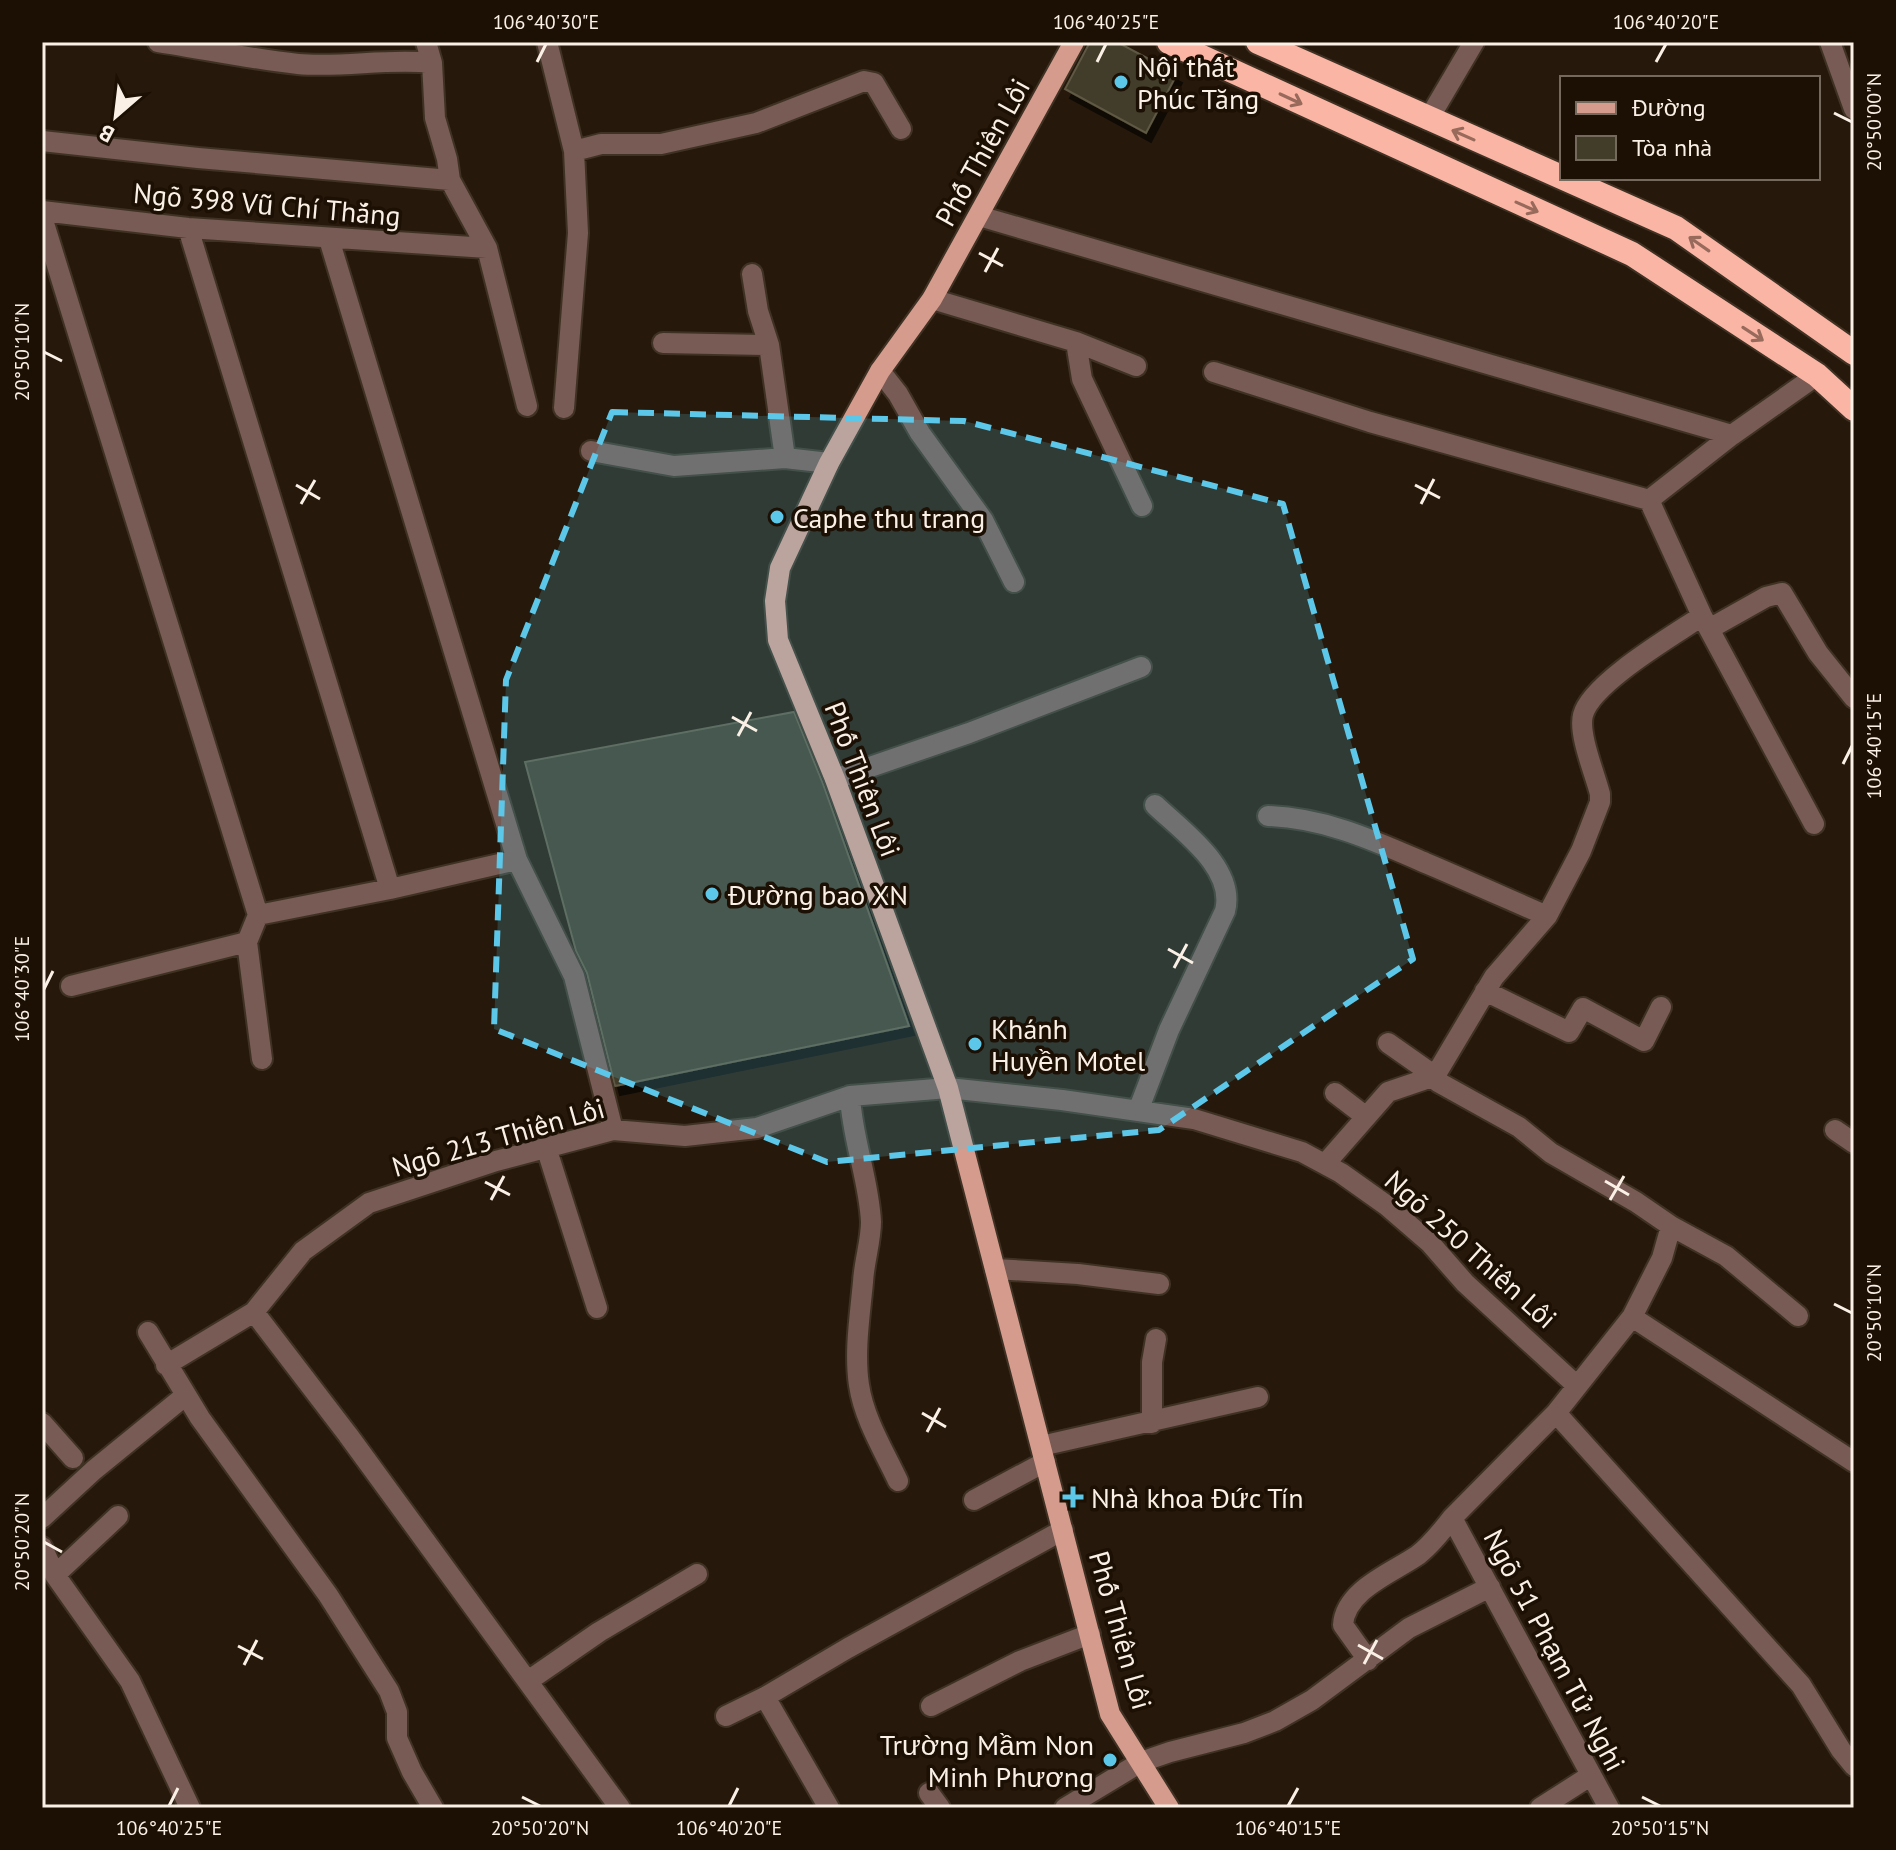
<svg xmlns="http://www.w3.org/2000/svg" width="1896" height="1850" font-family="'PT Sans',sans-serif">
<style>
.building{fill:#423d29;stroke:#5e5944;stroke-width:2;filter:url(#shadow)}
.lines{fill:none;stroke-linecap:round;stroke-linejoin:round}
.minor-casing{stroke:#3f3224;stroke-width:24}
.major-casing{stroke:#3f3224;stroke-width:24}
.highway-casing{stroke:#3f3224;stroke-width:28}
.minor{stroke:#775b54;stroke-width:20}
.major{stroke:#d59b8d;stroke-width:20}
.highway{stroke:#fbb5a4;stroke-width:24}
.oneway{stroke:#976a5c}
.marked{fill:#5cc7e8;fill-opacity:0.2;stroke:#5cc7e8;stroke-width:6;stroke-dasharray:16 10;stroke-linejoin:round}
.ticks{fill:none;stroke:#faf0e6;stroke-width:3}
.poi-dot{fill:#5cc7e8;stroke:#1c0f03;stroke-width:3}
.labels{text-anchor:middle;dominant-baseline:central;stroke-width:7;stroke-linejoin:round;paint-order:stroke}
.poi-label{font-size:28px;fill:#faf0e6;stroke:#1c0f03;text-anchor:start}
.street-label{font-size:28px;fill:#faf0e6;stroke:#1c0f03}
.neatline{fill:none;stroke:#faf0e6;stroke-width:3}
.ticks-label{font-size:20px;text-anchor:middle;fill:#faf0e6}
</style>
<defs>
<filter id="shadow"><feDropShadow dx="5" dy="9" stdDeviation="0" flood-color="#0009"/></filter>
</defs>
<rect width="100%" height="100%" fill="#26180a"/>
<path class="building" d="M1090 42H1117L1177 74 1146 133 1065 89Z
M794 712 823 784 909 1026 615 1086 587 973 576 951 525 762Z"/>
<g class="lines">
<g class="minor-casing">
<path id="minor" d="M158 42C204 49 251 59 298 64 343 68 388 58 432 63
M426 42 432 63 435 118 447 159 450 180 487 248 527 406
M547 42 574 151 578 233 564 408
M1830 42 1854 109
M1428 120 1474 42
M42 141 198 158 450 180
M574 151 601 144H661L756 123 864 81 874 83 901 129
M42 211 188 228 487 248
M979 216 1732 435 1817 375
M42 217 258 915 247 942 262 1059
M188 228 390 889
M329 239 517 860 574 976 613 1130
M752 274 758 311 769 345 785 458
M932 299 1076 342 1136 366
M1076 342 1082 379 1142 506
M663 343 769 345
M880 371 898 394 920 433 983 520 1014 582
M1214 372 1370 422 1649 500 1732 435
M591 451 674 466 785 458 829 463
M1649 500 1702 616 1814 824
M1709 629 1766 597 1782 593 1818 653 1854 698
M835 779 969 733 1141 667
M1268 816C1326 818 1375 841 1428 864 1468 881 1508 899 1547 916
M258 915 390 889 517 860
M71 986 247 942
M1485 991 1569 1032 1583 1008 1644 1041 1661 1007
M1388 1043 1435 1076
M1335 1093 1365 1116
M850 1096C852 1139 869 1179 871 1222 871 1241 864 1262 863 1282 860 1315 854 1352 859 1385 864 1419 884 1451 898 1481
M1138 1111 1169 1030 1225 911C1236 868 1182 831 1155 805
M1835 1130 1854 1143
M546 1147 597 1308
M1325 1164 1388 1092 1435 1076
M1671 1226 1726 1256 1798 1316
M995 1269 1078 1274 1159 1284
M254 1312 348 1435 620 1808
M1632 1317 1662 1258 1671 1226 1636 1202 1551 1153 1519 1127 1438 1082 1435 1076 1494 977 1547 916 1581 851 1600 802V794C1595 774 1578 734 1583 715 1591 683 1674 635 1702 616
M148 1332 200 1418 328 1595 389 1691 397 1712V1738L412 1772 433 1808
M166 1365 254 1312 303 1251 369 1203 496 1161 613 1130 685 1136 757 1128 850 1096 948 1088 1062 1100 1194 1119 1302 1152 1341 1173 1386 1205 1430 1243 1465 1283 1576 1385
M1556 1413 1801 1685 1841 1750 1854 1766
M42 1423 73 1458
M1152 1423V1362L1156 1339
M1041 1446 1258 1397
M974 1500 1045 1462
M42 1518 94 1470 186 1395
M1452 1518 1609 1808
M42 1547 55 1575 130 1681 190 1808
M55 1575 118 1516
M1368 1660 1343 1625C1345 1590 1392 1573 1418 1555 1431 1545 1442 1531 1452 1518L1556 1413 1632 1317 1854 1462
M528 1681 599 1632 697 1574
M765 1697 829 1808
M931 1706 1020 1661 1090 1634
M726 1716 765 1697 848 1648 1063 1530
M929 1793 940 1808
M1065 1808 1141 1762 1170 1752 1244 1733 1275 1721 1312 1700 1409 1628 1490 1587
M1540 1808 1590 1776"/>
</g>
<g class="major-casing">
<path id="major" d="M1074 42 932 299 880 371 829 463 780 568 775 601 778 640 835 779 948 1088 1110 1714 1169 1808"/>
</g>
<g class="highway-casing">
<path id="highway" d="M1169 42 1632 254 1817 375 1854 409
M1258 42 1676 228 1854 353"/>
</g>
<use href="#minor" class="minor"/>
<use href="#major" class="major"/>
<use href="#highway" class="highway"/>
</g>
<defs><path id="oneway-shaft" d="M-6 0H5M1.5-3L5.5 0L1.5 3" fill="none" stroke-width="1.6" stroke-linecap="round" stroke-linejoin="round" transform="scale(2)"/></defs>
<g class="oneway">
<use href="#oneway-shaft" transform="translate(1291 99) rotate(25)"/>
<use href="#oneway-shaft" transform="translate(1463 135) rotate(-156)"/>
<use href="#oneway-shaft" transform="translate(1527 207) rotate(24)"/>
<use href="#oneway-shaft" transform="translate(1699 244) rotate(-145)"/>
<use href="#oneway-shaft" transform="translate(1753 334) rotate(33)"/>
</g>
<path class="marked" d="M612 412 964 421 1283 504 1413 959 1159 1130 827 1162 494 1029 506 680Z"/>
<path class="ticks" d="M537 62 546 44M1097 62 1106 44M1656 62 1666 44M1834 113 1852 122M979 253 1003 266M985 272 998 248M44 352 62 361M296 485 320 499M1415 485 1440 498M301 504 315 480M1421 504 1434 479M732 717 757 731M738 736 751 712M1843 764 1852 746M1168 949 1193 963M1174 968 1187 944M44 989 53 971M1605 1181 1629 1195M485 1182 510 1195M491 1200 504 1176M1610 1200 1624 1176M1834 1304 1852 1313M922 1413 946 1427M927 1432 940 1408M44 1542 62 1552M1358 1645 1383 1659M238 1646 263 1659M1364 1664 1377 1640M244 1665 257 1640M522 1797 540 1806M1642 1797 1660 1806M169 1806 178 1788M729 1806 738 1788M1288 1806 1298 1788"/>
<g class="poi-dot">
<circle cx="1121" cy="82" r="8"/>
<circle cx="777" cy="517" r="8"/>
<circle cx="712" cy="894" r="8"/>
<circle cx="975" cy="1044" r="8"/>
<path d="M1069 1485h8v8h8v8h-8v8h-8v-8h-8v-8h8z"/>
<circle cx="1110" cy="1760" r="8"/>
</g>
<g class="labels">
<g class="poi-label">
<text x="1137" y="66">Nội thất<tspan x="1137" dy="32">Phúc Tăng</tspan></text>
<text x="793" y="517">Caphe thu trang</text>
<text x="728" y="894">Đường bao XN</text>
<text x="991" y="1028">Khánh<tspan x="991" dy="32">Huyền Motel</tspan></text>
<text x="1091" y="1497">Nhà khoa Đức Tín</text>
<text x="1094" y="1744" text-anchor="end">Trường Mầm Non<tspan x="1094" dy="32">Minh Phương</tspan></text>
</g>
<g class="street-label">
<text transform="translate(982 152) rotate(-61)">Phố Thiên Lôi</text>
<text transform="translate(267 204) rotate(5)">Ngõ 398 Vũ Chí Thắng</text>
<text transform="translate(863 779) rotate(69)">Phố Thiên Lôi</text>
<text transform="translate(498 1137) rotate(-16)">Ngõ 213 Thiên Lôi</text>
<text transform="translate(1471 1249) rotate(42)">Ngõ 250 Thiên Lôi</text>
<text transform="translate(1121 1630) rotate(74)">Phố Thiên Lôi</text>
<text transform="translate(1555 1650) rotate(62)">Ngõ 51 Phạm Tử Nghi</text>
</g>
</g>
<rect width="1896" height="1850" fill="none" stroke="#1c0f03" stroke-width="88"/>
<rect x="1560" y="76" width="260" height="104" fill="#1c0f03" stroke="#75695e" stroke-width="2"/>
<rect x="1576" y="102" width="40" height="12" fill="#d59b8d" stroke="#75695e" stroke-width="2"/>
<text x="1632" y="116" font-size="24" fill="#faf0e6">Đường</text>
<rect x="1576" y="136" width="40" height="24" fill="#423d29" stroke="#75695e" stroke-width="2"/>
<text x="1632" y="156" font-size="24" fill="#faf0e6">Tòa nhà</text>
<g transform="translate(116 116) rotate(208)" stroke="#1c0f03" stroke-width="6" paint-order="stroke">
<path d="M0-6L14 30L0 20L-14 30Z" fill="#faf0e6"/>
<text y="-12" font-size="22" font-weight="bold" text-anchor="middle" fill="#faf0e6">B</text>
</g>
<rect x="44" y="44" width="1808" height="1762" class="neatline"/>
<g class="ticks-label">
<text x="546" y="29">106°40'30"E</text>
<text x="1106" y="29">106°40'25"E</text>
<text x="1666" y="29">106°40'20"E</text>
<text transform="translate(1874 122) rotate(-90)" y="7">20°50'00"N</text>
<text transform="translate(22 352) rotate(-90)" y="7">20°50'10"N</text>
<text transform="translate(1874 746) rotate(-90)" y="7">106°40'15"E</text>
<text transform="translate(22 989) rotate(-90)" y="7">106°40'30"E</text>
<text transform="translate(1874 1313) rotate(-90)" y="7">20°50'10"N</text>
<text transform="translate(22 1542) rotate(-90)" y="7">20°50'20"N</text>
<text x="169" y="1835">106°40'25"E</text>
<text x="540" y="1835">20°50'20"N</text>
<text x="729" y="1835">106°40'20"E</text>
<text x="1288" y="1835">106°40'15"E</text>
<text x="1660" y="1835">20°50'15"N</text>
</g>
</svg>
